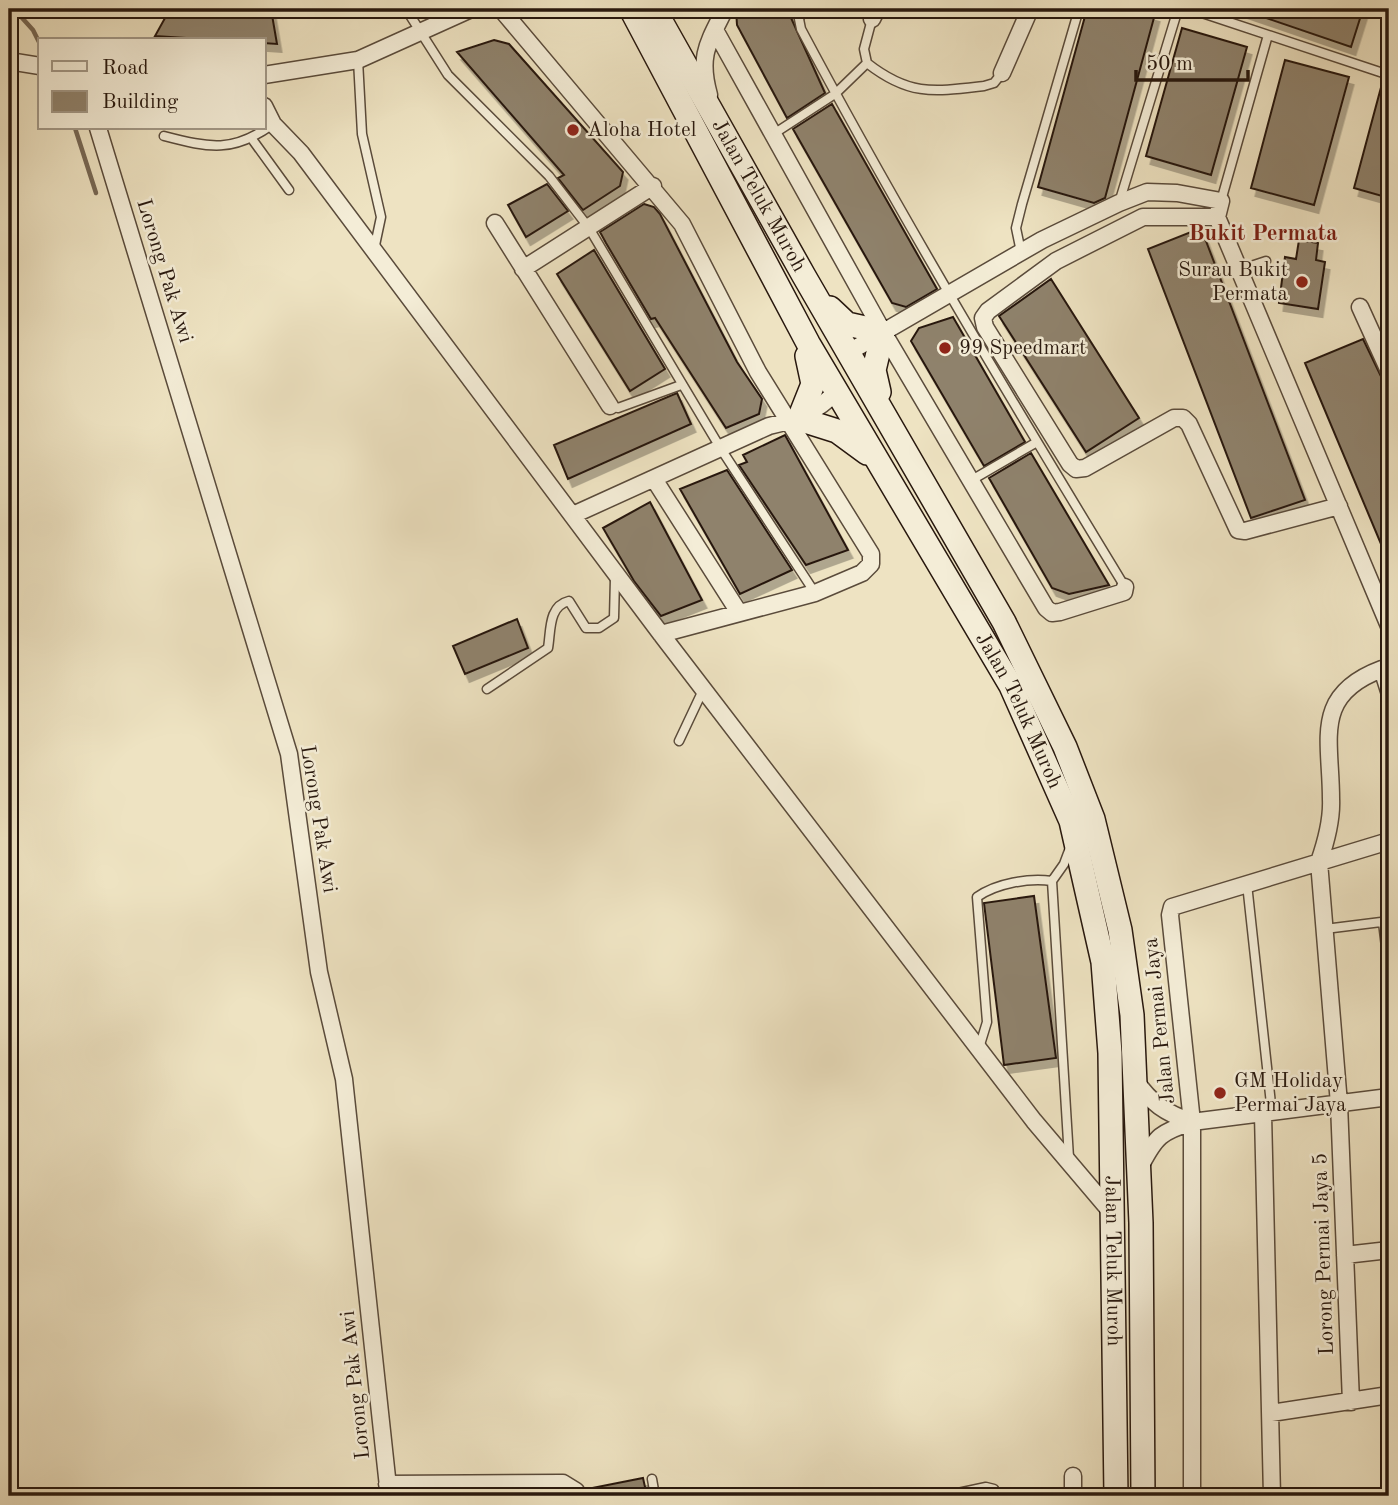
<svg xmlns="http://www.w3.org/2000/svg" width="1398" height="1505" font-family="'Old Standard TT',serif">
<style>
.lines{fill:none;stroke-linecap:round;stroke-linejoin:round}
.stream{stroke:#776855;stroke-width:4.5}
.building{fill:#8f826c;stroke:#28180e;stroke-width:2;filter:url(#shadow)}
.lane-casing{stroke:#5a4b3b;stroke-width:11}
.street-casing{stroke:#5a4b3b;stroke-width:19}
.secondary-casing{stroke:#28180e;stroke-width:26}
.lane{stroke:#f4edd7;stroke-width:8}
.street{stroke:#f4edd7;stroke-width:16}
.secondary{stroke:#f4edd7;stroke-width:23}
.poi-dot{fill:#8f2418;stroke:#f4edd7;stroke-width:2.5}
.labels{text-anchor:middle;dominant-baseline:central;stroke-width:5;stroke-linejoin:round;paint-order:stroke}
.poi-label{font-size:21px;fill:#28180e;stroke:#f4edd7;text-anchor:start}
.street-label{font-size:21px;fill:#28180e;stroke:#f4edd7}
.neighbourhood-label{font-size:23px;font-weight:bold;fill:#7a1f14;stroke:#f4edd7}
</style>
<defs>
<filter id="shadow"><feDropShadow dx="4.5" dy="8" stdDeviation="0" flood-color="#0004"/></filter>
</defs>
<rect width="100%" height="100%" fill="#eee3c2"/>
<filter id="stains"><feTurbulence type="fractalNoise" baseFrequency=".00286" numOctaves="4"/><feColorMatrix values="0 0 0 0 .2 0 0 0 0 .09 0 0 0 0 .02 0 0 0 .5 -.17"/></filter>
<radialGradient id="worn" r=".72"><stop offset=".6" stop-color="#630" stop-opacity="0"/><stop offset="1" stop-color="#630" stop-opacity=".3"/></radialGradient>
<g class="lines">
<path class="stream" d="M14 9 33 30 40 44
M75 128 96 193"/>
</g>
<path class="building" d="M170 9H271L277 44 155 36Z
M736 9H787L825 93 787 118 737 25Z
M1087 9H1136L1155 14 1105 198 1094 203 1038 187Z
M1240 9H1363L1351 47Z
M1182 28 1247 47 1211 175 1146 156Z
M494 40 509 44 623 172 620 186 583 210 558 178 564 175 457 52Z
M1285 60 1349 77 1314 205 1251 188Z
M1383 80 1389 81V198L1354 188Z
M832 104 937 289 906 307 892 303 793 129Z
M547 184 568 211 526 237 508 205Z
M644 204 654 207 660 214 737 362 762 399 759 414 726 428 655 318 651 319 606 243 600 232Z
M1201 228 1305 500 1251 518 1148 249Z
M1299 240 1318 243 1316 260 1325 262 1318 309 1279 303 1285 257 1296 259Z
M594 250 665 369 630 391 557 274Z
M1051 279 1139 418 1086 452 999 316Z
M953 317 1025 442 984 466 911 341 919 328Z
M1363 339 1389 393V563L1305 363Z
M677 393 691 424 568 479 554 445Z
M785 435 848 550 806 565 739 465 747 462 743 455Z
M1031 453 1109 585 1069 594 1052 588 989 478Z
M727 470 792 570 740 594 680 489Z
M650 502 702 600 661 616 634 581 603 528Z
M517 619 528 648 465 674 453 646Z
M1034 896 1056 1058 1004 1065 984 903Z
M643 1478 647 1496H588L587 1489Z"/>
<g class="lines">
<g class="lane-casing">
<path id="lane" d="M406 9 448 75 549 176 589 228 721 449 815 593
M804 9 799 19 801 29C902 219 1013 403 1125 587
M1190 9 1389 75
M872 19 864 49 867 63C909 96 933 92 984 86L994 83 1002 73
M358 60 362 134 381 217 374 250
M775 133 835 94 867 63
M164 136C210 148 233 153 273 124
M252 139 289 190
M1221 201 1268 35
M1119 203 1178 9
M1021 252 1016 228 1022 204 1079 9
M1239 270 1266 261
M610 406 618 408 681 385
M970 481 1037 442
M487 689 548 648C551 631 548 606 569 601L586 628H599L614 618 615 578
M679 741 704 688
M1247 884 1272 1113
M1383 922 1389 972
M1325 929 1389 921
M979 1048 987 1022 977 897C997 883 1028 878 1052 881
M1069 1158 1052 881 1064 864 1070 848
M652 1479 655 1496
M944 1496 986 1487 994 1489 998 1496"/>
</g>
<g class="street-casing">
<path id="street" d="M501 9 682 224 758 372 871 554V564L862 573 815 593 661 634
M872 19 877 9
M715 30 883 332 1046 608 1052 613 1060 612 1124 592 1125 587
M9 61 40 66
M1002 73 1030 9
M264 75 358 60 471 9
M709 95C698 56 708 43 725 9
M264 106 273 124 301 153 661 634 1034 1121 1112 1213
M98 128 289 754 319 972 344 1079 389 1496
M1217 217H1143L1056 261 988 311 983 318 985 327 1070 464 1076 469 1085 468 1174 418H1183L1189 424 1238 530 1245 531 1339 506
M495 223 610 406
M523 269 653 186
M1360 307 1389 371
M849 352 1042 240 1119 203 1147 192 1177 193 1221 201 1217 217 1389 626
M654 479 738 611
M573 515 769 426C796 420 816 413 837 391
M1135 1080C1151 1103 1165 1113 1192 1122
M1263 1114 1272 1496
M1141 1165C1156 1136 1161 1132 1192 1122L1389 1097
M1345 1255 1389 1250
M1351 1402 1339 1104 1319 862C1326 842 1332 820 1331 799 1331 739 1312 695 1382 669L1389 691
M1271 1413 1389 1395
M1073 1476V1496
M387 1484 563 1483 576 1491 578 1496
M1192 1496V1122L1170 915 1172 907 1389 841"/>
</g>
<g class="secondary-casing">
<g id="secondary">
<path id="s1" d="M631 9 808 343 1011 686 1071 821 1103 962 1110 1053 1116 1496"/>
<path id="s2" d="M654 9 804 276 1004 622 1065 747 1093 819 1120 930 1132 1015 1141 1223 1143 1496"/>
<path d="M830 308 847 324 883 332 874 370 879 392"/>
<path d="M807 356 813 384 799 419 837 431 867 453"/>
</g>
</g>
<use href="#lane" class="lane"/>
<use href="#street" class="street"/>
<use href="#secondary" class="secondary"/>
</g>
<g class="poi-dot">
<circle cx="573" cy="130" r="7"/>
<circle cx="1302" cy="282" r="7"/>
<circle cx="945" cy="348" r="7"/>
<circle cx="1220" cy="1093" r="7"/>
</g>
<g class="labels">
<g class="poi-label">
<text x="587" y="130">Aloha Hotel</text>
<text x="1288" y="270" text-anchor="end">Surau Bukit<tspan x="1288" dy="24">Permata</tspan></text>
<text x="959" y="348">99 Speedmart</text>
<text x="1234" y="1081">GM Holiday<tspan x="1234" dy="24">Permai Jaya</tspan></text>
</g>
<g class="street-label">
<text stroke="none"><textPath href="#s2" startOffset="214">Jalan Teluk Muroh</textPath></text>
<text transform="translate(164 271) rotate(73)">Lorong Pak Awi</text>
<text stroke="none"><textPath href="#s1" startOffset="802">Jalan Teluk Muroh</textPath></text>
<text transform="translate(318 819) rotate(81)">Lorong Pak Awi</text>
<text transform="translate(1160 1021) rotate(-96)">Jalan Permai Jaya</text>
<text transform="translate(1324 1254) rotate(-92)">Lorong Permai Jaya 5</text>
<text stroke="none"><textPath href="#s1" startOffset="1368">Jalan Teluk Muroh</textPath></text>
<text transform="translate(356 1385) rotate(-96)">Lorong Pak Awi</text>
</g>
<g class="neighbourhood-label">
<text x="1263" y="233">Bukit Permata</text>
</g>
</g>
<rect width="1398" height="1505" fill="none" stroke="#eee3c2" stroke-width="35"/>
<rect x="10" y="10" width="1377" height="1484" fill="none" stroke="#28180e" stroke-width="3.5"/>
<rect x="18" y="18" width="1363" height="1470" fill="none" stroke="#28180e" stroke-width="2"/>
<rect x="38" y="38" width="228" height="91" fill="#f4edd7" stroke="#a29887" stroke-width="2"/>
<rect x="52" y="61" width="35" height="10" fill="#f4edd7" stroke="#a29887" stroke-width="2"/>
<text x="102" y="74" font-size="21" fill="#28180e">Road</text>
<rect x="52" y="91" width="35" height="21" fill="#8f826c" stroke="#a29887" stroke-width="2"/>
<text x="102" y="108" font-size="21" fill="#28180e">Building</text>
<path d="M1136 70v10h112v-10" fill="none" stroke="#28180e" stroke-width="3.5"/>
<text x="1146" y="70" font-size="21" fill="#28180e" stroke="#f4edd7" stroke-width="5" paint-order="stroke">50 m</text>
<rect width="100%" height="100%" filter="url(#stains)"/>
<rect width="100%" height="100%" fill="url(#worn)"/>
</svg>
